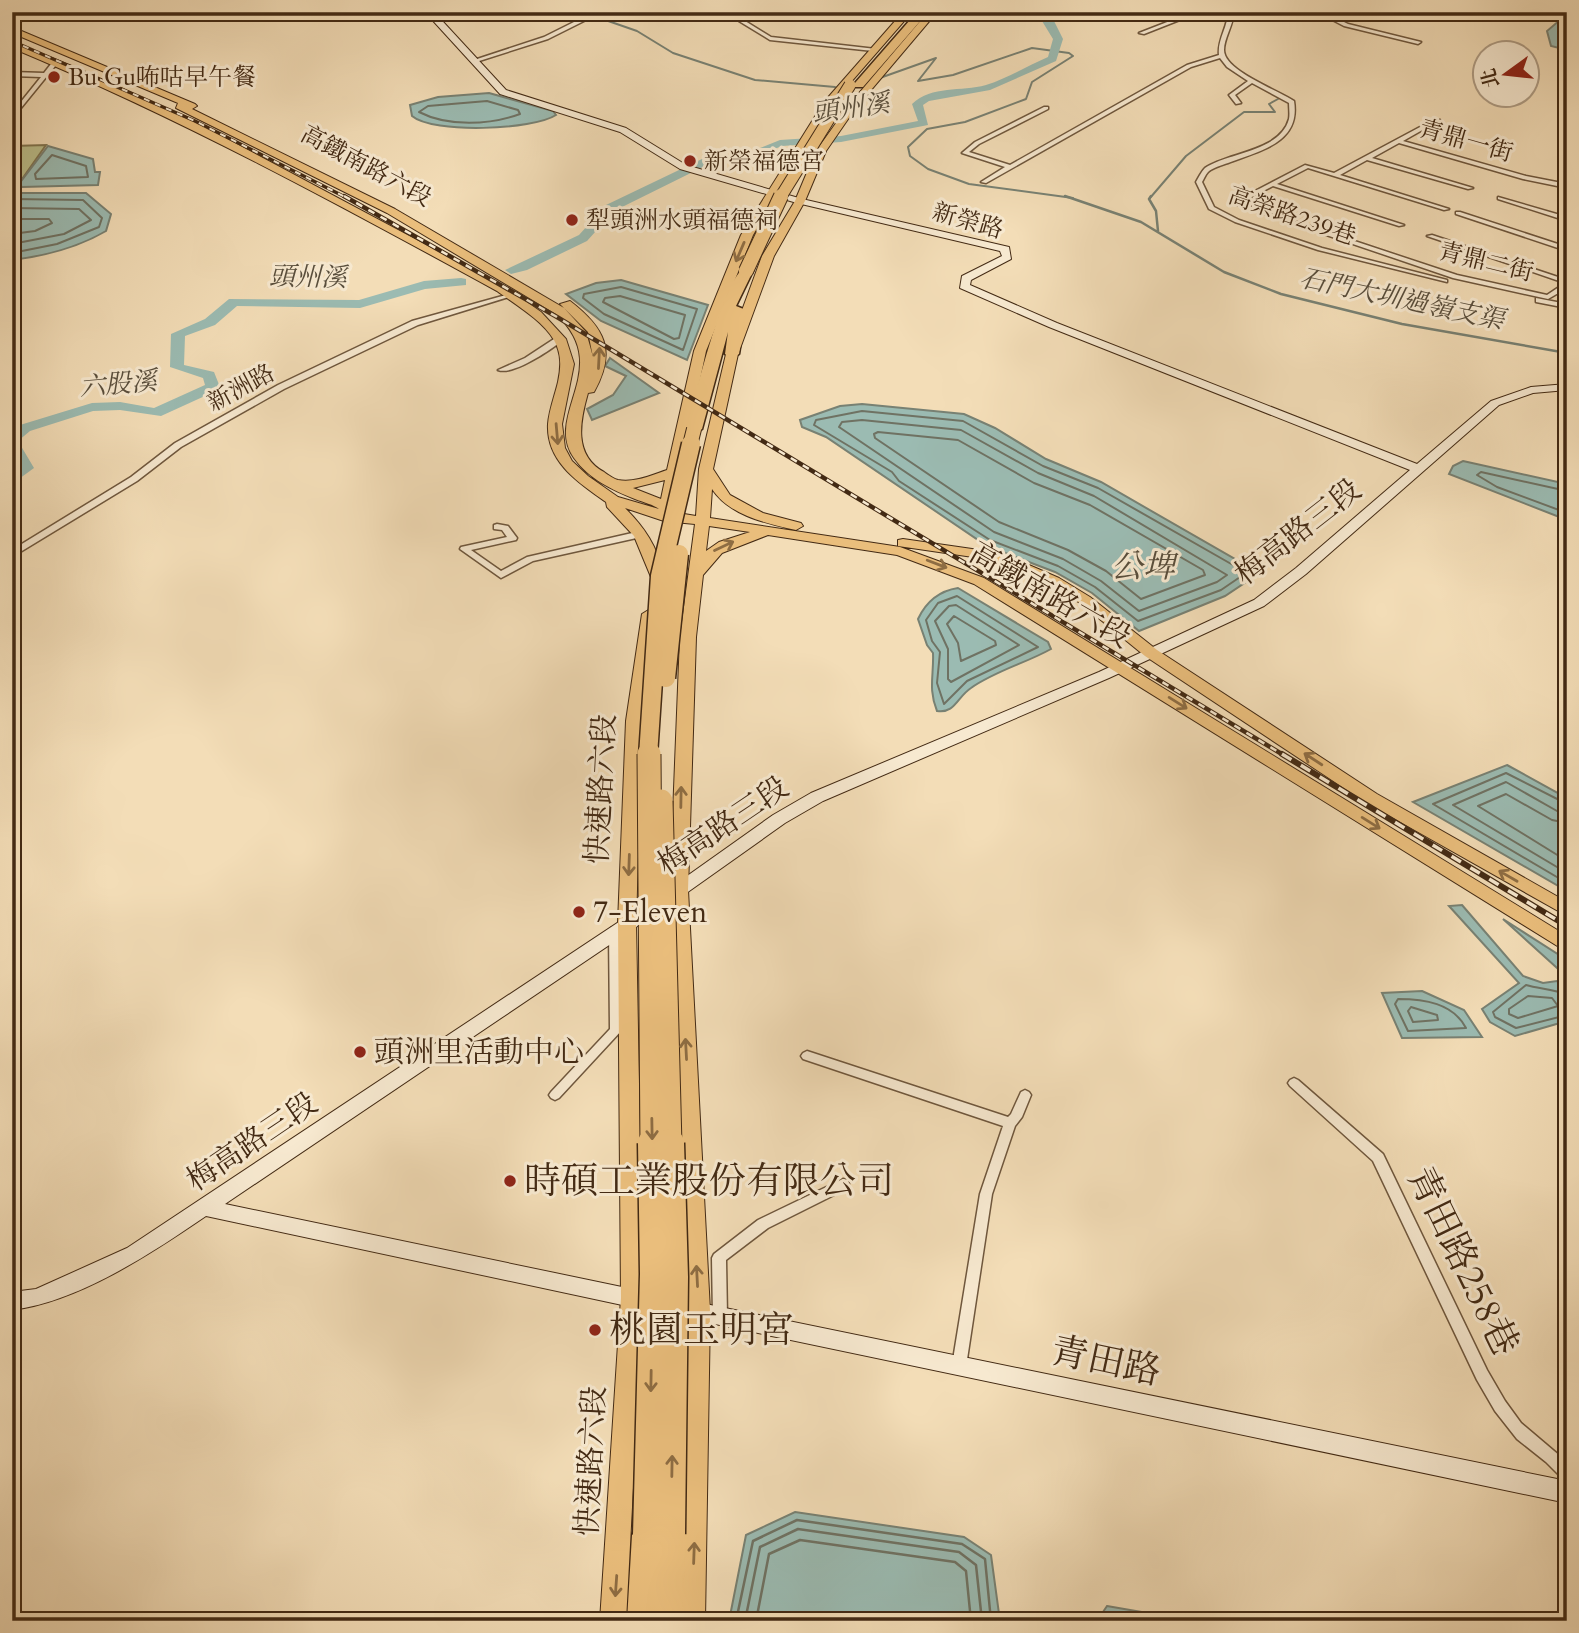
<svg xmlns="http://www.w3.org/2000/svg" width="1579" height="1633" font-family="Cardo,'Noto Serif TC',serif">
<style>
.green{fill:#bcc08d;stroke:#807550;stroke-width:2}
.water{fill:#9bbbb2;stroke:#788173;stroke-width:2}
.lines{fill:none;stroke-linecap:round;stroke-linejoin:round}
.shore-far1{stroke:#6f7263;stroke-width:2}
.shore{stroke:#6f7263;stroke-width:2.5}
.stream-far1{stroke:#788173;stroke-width:2}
.stream{stroke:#788173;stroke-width:2.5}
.river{fill:#9bbbb2;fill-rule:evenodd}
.street-casing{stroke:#6f573d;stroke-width:3}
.secondary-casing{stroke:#432a14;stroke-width:2}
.primary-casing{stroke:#432a14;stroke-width:2}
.highway-casing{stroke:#432a14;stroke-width:3}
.street{fill:#f7e9d0;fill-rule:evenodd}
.secondary{fill:#f7e9d0;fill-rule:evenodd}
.primary{fill:#eabe7c;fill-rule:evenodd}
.highway{fill:#eabe7c;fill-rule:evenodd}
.rail-far2-casing{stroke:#432a14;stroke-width:3.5}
.rail-far1-casing{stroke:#432a14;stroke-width:4.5}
.rail-casing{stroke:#432a14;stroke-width:6}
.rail-far2{stroke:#f7e9d0;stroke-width:2;stroke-dasharray:6;stroke-linecap:butt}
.rail-far1{stroke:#f7e9d0;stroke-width:2.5;stroke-dasharray:7;stroke-linecap:butt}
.rail{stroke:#f7e9d0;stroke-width:3.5;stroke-dasharray:11;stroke-linecap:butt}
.highway-bridge-far4-casing{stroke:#432a14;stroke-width:13;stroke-linecap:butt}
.highway-bridge-far3-casing{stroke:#432a14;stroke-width:16;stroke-linecap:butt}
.highway-bridge-far2-casing{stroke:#432a14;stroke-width:21;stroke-linecap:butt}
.highway-bridge-far1-casing{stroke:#432a14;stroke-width:25;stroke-linecap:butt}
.highway-bridge-casing{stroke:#432a14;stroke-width:31;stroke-linecap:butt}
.highway-bridge-far4{stroke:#eabe7c;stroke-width:11}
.highway-bridge-far3{stroke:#eabe7c;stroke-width:14}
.highway-bridge-far2{stroke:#eabe7c;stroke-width:18}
.highway-bridge-far1{stroke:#eabe7c;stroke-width:23}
.highway-bridge{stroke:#eabe7c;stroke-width:28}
.oneway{stroke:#8e6d43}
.poi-dot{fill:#8f2418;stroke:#f7e9d0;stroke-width:2.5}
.labels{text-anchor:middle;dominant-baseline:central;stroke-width:6;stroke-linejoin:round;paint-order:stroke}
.far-poi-label{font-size:24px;fill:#432a14;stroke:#f7e9d0;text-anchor:start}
.far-street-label{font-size:24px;fill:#432a14;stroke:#f7e9d0}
.far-water-label{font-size:26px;font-style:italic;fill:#594e3c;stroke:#f7e9d0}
.street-label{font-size:30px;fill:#432a14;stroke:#f7e9d0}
.poi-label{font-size:30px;fill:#432a14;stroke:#f7e9d0;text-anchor:start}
.water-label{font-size:32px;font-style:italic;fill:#594e3c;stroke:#f7e9d0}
.near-poi-label{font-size:37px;fill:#432a14;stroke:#f7e9d0;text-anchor:start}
.near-street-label{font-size:37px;fill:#432a14;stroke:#f7e9d0}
</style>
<rect width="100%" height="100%" fill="#f3ddb7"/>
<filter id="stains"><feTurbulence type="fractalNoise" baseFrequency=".00286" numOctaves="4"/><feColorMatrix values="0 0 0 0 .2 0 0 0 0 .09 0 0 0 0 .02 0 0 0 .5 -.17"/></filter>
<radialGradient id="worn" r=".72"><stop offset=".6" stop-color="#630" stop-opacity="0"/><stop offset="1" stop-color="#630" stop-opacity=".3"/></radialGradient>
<path class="green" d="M46 145 20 182 12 181V146Z"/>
<path class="water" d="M1563 12H1567V50L1551 46 1547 31 1560 20Z
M489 93 553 111 556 115C533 130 433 134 412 116L410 105 438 97Z
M48 146 93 159 95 172H100L98 185 22 187 19 184Z
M12 193H86L111 214 106 231C77 248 45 256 12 260Z
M621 280 708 305 687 360 601 321 566 294 596 283Z
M610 358 659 393 592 420 587 409 613 395 626 376 605 366Z
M862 404 964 414 995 428 1046 459 1101 482 1254 570 1249 580 1225 596 1139 631 1092 593 1055 572 987 546 826 437 802 427 800 420 840 406Z
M1463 461 1567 484V520L1449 474 1453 466Z
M958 588 1048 642 1051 649C1026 663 995 671 971 688 957 697 955 714 937 711 928 689 934 675 933 653L927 645 918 619C926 602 938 591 958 588Z
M1507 765 1567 798V891L1413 802Z
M1462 905 1523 976 1543 983 1557 981 1567 990V1021L1515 1036 1490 1022 1482 1009 1519 983 1449 906Z
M1503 919 1567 960V977Z
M1422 991 1464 1010 1482 1037 1402 1038 1382 993Z
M795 1512 964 1537 991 1555 1000 1621H729L746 1535Z
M1107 1606 1153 1614 1165 1621H1097Z"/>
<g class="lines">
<path class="shore-far1" d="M487 101 518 110 520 114C490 125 448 127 419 112L428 106Z
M52 155 86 166 88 177 36 179 35 174Z
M12 199 83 200 102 218 99 227 57 244 12 253
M12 208 79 209 91 220 64 234 12 244
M12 219H49L52 223 35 231 12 234
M621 287 697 309 683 350 604 314 583 298 584 294Z
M620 296 685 315 679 338 674 339 603 302 605 298Z
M862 411 963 421 1043 466 1098 488 1233 565 1243 575 1221 590 1138 621 1095 587 1058 566 990 540 899 481 892 472 814 425 816 420Z
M862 420 961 430 1038 473 1094 496 1227 575 1217 582 1139 611 1101 581 1063 559 994 532 839 427 842 422Z
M878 432 958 440 1034 483 1090 505 1203 570 1205 575 1141 599 1106 571 1068 550 999 522 875 438 874 434Z
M1567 491 1481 472 1477 475 1497 487 1567 513
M957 596 1038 647 967 681 944 704 937 683 940 652 932 641 926 620 938 603Z
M956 605 1019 645 951 682 948 679V649L935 621 949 606Z
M954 616 995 641 996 645 961 661 958 643 947 624Z
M1567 804 1506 773 1433 804 1567 883
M1567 813 1557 811 1506 782 1453 805 1567 873
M1567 823 1552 820 1506 794 1478 806 1567 861
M1567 995C1554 989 1540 989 1526 985L1493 1012 1495 1017 1516 1028 1567 1015
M1528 996 1552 998 1558 1006 1518 1018 1509 1014V1009Z
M1398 999C1424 999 1453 1003 1466 1028L1408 1031 1395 1004Z
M1411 1007 1437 1015 1438 1020 1413 1022 1408 1011Z"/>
<path class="shore" d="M736 1621 753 1541 797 1520 962 1544 985 1559 991 1621
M745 1621 760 1547 798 1529 959 1552 976 1565 982 1621
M756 1621 769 1554 800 1540 955 1562 966 1571 971 1621"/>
<path class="stream-far1" d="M588 14 637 31 673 53 755 80 835 87
M877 79 936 58 918 81 953 75 1032 48 1069 53 1073 56 1032 82 1026 99 965 122 927 129 908 147 910 156 928 169 969 184 1073 198
M1150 198 1186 156 1244 112H1275L1269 104 1278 99"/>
<path class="stream" d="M1065 196 1141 222 1224 272 1281 294 1402 324 1567 353
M1151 196 1149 199 1156 211 1158 231"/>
<path class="river" d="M1044 12H1143L1137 20 1052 17 1063 39 1056 61 990 90 929 101 923 105 928 125 841 142 782 146 752 158 709 164 614 211 587 241 527 270 511 274 505 270 579 235 606 205 702 159 750 152 780 140 841 136 918 121 912 104C932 85 961 92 986 85 1008 78 1027 66 1048 57L1053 39 1042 21Z
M461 278 466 279V285L425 289 360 308 237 306 215 325 185 336 184 365 214 372 220 387 218 390 161 416 120 410 93 411 30 431 18 441 34 468 12 484V472L18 467 12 457V431L20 425 92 403 120 402 154 408 205 385 203 378 170 367 171 334 205 319 229 299 359 300 424 281Z"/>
<g class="street-casing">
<path id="street" d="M585 12H591L588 19 548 39 476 62 471 61 544 37 584 17Z
M702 12H715L737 16 771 37 876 49 873 51 770 40 734 18Z
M1193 12H1200L1144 34 1139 33Z
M1228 12H1234C1233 26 1224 38 1224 50 1224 71 1278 90 1294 101 1301 143 1259 151 1228 163 1222 165 1212 168 1208 172 1205 175 1204 179 1202 182L1214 207 1239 220 1322 248 1447 280V282L1318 250 1235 222 1209 209 1196 182C1199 177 1201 172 1205 168 1228 152 1280 152 1289 119 1290 114 1289 108 1289 103L1252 83 1235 95 1241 103 1236 104 1229 95 1248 81 1227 67 1220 58 1191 67 986 183 981 182 1005 167 962 153 975 142 1044 107H1048V109L979 144 969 152 1010 165 1187 65 1219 55C1217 40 1228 27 1228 12Z
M1317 12H1324L1348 24 1421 42 1418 44 1344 26Z
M51 64 56 65 12 119V113L41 77 12 76V72L44 73Z
M1435 119 1440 120 1403 141 1526 176 1567 184V188L1523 179 1399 143 1372 158 1473 188 1468 189 1367 160 1340 175 1449 209 1444 210 1308 168 1277 184 1404 225 1399 226 1273 186 1240 203 1457 275 1547 295 1565 283 1427 236 1432 235 1567 280V288L1548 299 1453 278 1232 203 1305 165 1334 173Z
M12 183 19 185 20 186 17 188 12 187Z
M1498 197 1567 217V221L1498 199Z
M1456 212H1460L1567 247V251L1456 214Z
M506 295 512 296 418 325 284 389 181 447 137 481 12 557V550L131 477 175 443 278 385 412 321Z
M1536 298 1567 304V308L1536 302Z
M557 337 564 339C552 349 513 376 498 370L525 358Z
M497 524 508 526 517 538 516 540 471 550 501 571 527 557 641 531 645 534 641 537 533 561 501 578 460 549 461 547 507 537 502 530 494 529V525Z
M615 927 619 928 621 931 622 1030 559 1098 555 1100 551 1098 549 1095 551 1092 610 1029 609 931 611 928Z
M807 1051 1008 1117 1011 1114 1021 1092 1025 1090 1029 1092 1031 1095 1022 1117 1015 1126 992 1194 966 1366 964 1370 959 1372 954 1370 952 1366 980 1194 1003 1126 803 1059 801 1056 803 1053Z
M1294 1078 1298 1080 1383 1154 1487 1370 1505 1401 1521 1423 1567 1462V1480L1562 1478 1546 1462 1517 1439 1495 1411 1477 1380 1373 1161 1290 1086 1288 1083 1290 1080Z
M843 1179 848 1180 849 1184 848 1188 768 1228 726 1260 727 1316 725 1320 720 1322 715 1320 713 1316 712 1258 714 1254 758 1220Z"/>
</g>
<g class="secondary-casing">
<path id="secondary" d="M33 12H45L12 25V20Z
M425 12H434L506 90 626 128 686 165 802 199 1009 247 1011 259 971 280 970 285 1057 323 1417 464 1491 401 1531 387 1567 384V390L1533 393 1499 405 1306 574 1264 606 1109 678 823 801 785 823 685 894 225 1204 641 1291 648 1294 651 1300 648 1306 641 1309 206 1216C152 1253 78 1302 12 1310V1292L36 1289 127 1248 673 886 773 815 811 793 1099 672 1254 600 1296 568 1410 470 1049 327 960 288 962 276 1002 256 1000 251 797 203 680 169 620 132 500 94Z
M691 1301 1567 1481V1503L691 1319 684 1316 681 1310 684 1304Z"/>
</g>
<g class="primary-casing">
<path id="primary" d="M903 12H912L831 105 753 235 706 351 674 502 682 506 672 512 696 516 699 469 726 354 762 256 795 201 816 151 849 105 928 12H937L855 109 826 151 805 201 774 256 738 354 713 469 730 495 763 513 801 523 803 526 796 530C766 523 730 516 712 489L710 518 900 547 984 578 1567 936V952L974 584 897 555 768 535 722 553 703 575 696 637 688 890 710 1311 705 1621H679L688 1311 670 890 680 637 695 524 664 521 625 508C644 527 658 547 663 574L661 577H651L634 536 607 507 606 502C579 483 546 462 548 424 549 410 555 395 558 382 561 368 562 354 554 340 542 320 516 305 497 291 338 204 180 118 12 48V42L79 69 203 126 505 287 541 312 566 339 574 364 562 424 565 448 572 461 588 476 618 497 659 509C654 505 643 502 635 499 612 490 589 479 574 458 543 414 615 368 556 314L387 213 176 108 178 103 12 33V27L195 104 197 106 192 109 395 209 564 308 586 332 593 357 588 332 560 304 570 301C605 328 617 351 594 392L588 393C580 421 573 455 604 472 608 475 614 479 618 480 635 483 652 475 667 470L694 351 741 235 824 102ZM665 480 661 499 633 488ZM709 526 750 532 719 542 706 551Z
M903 539 979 550 1022 562 1059 578 1090 597 1157 650 1377 794 1567 902V916L1365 802 1145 656 1080 603 1049 584 1012 568 973 557 898 546V540Z
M650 609 658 614 642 721 636 923 643 1298 626 1621H600L621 1298 618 923 626 721 642 614Z"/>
</g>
<g class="highway-casing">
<path id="highway" d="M917 12H928L863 87H855V83Z
M746 267 753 271 736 306 746 310 739 354 732 358 725 354 728 332 702 429 694 434 688 432 686 429C694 403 724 274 746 267Z
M671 1519 682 1524 686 1534 682 1621H627L632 1535 636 1525 647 1520 659 1527Z"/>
</g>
<use href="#street" class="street"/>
<use href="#secondary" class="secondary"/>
<use href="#primary" class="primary"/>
<use href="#highway" class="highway"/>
<g class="rail-far2-casing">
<path id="rail-far2" d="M12 41 195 121 347 198"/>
</g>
<g class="rail-far1-casing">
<path id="rail-far1" d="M344 196 557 317 1285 756"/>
</g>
<g class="rail-casing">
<path id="rail" d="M1282 754 1567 926"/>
</g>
<use href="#rail-far2" class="rail-far2"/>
<use href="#rail-far1" class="rail-far1"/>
<use href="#rail" class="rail"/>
<g class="highway-bridge-far4-casing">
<path id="highway-bridge-far4" d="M780 198 850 85"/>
</g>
<g class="highway-bridge-far3-casing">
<path id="highway-bridge-far3" d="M746 271 781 196
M690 445 694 429"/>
</g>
<g class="highway-bridge-far2-casing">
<path id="highway-bridge-far2" d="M666 678 679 554
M648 756 660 576 691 444"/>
</g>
<g class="highway-bridge-far1-casing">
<path id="highway-bridge-far1" d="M649 754 652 1145
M661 801 670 1145"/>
</g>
<g class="highway-bridge-casing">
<path id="highway-bridge" d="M670 1143 674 1277 671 1534
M647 1535 654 1274 652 1143"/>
</g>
<use href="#highway-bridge-far4" class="highway-bridge-far4"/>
<use href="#highway-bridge-far3" class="highway-bridge-far3"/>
<use href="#highway-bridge-far2" class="highway-bridge-far2"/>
<use href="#highway-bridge-far1" class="highway-bridge-far1"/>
<use href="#highway-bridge" class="highway-bridge"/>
</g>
<defs><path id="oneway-shaft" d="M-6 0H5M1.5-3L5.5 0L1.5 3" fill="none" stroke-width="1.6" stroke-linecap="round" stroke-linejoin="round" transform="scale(1.75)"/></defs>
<g class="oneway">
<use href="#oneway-shaft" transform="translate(740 252) rotate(113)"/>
<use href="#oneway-shaft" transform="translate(599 358) rotate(-87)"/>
<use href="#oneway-shaft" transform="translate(557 434) rotate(85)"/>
<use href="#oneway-shaft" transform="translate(724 546) rotate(-25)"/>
<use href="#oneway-shaft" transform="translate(937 564) rotate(21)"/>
<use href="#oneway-shaft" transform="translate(1178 703) rotate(32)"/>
<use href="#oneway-shaft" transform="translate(1313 759) rotate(-147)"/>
<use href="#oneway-shaft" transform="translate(681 797) rotate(-89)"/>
<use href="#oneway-shaft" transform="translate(1371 823) rotate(32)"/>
<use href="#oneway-shaft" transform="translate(629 865) rotate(92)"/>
<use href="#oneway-shaft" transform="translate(1508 876) rotate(-150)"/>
<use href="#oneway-shaft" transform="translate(686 1049) rotate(-93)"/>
<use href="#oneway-shaft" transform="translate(652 1129) rotate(89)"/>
<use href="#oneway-shaft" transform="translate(697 1276) rotate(-93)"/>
<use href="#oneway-shaft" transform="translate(651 1381) rotate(91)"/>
<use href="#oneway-shaft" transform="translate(672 1466) rotate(-89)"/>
<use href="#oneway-shaft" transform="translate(694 1553) rotate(-88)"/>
<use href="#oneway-shaft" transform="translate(616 1586) rotate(94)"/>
</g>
<g class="poi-dot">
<circle cx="54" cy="77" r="7"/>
<circle cx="690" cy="161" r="7"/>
<circle cx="572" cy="220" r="7"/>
<circle cx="579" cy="912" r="7"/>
<circle cx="360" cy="1052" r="7"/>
<circle cx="510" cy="1181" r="7"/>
<circle cx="595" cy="1330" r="7"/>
</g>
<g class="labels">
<g class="far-poi-label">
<text x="68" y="77">Bu Gu咘咕早午餐</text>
<text x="704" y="161">新榮福德宮</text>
<text x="586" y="220">犁頭洲水頭福德祠</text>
</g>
<g class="far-street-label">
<text transform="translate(1466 141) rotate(16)">青鼎一街</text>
<text transform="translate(366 166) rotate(28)">高鐵南路六段</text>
<text transform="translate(1292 216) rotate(19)">高榮路239巷</text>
<text transform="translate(968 221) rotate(16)">新榮路</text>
<text transform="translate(1486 262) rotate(14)">青鼎二街</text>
<text transform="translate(241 388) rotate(-28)">新洲路</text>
</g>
<g class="far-water-label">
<text transform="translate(851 108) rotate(-8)">頭州溪</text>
<text transform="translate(308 277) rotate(1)">頭州溪</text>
<text transform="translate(1402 299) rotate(12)">石門大圳過嶺支渠</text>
<text transform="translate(118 384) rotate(-5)">六股溪</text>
</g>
<g class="street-label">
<text transform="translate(1298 532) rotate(-38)">梅高路三段</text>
<text transform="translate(1050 595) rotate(30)">高鐵南路六段</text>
<text transform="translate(601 789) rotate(-87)">快速路六段</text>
<text transform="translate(723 826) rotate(-34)">梅高路三段</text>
<text transform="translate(252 1142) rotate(-34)">梅高路三段</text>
<text transform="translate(591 1461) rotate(-87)">快速路六段</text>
</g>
<g class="poi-label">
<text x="593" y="912">7-Eleven</text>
<text x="374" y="1052">頭洲里活動中心</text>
</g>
<g class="water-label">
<text x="1143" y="567">公埤</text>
</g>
<g class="near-poi-label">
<text x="524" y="1181">時碩工業股份有限公司</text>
<text x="609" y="1330">桃園玉明宮</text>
</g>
<g class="near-street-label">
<text transform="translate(1463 1261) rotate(64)">青田路258巷</text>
<text transform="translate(1106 1361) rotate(12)">青田路</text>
</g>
</g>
<rect width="1579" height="1633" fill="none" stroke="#f3ddb7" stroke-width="42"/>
<rect x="14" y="14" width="1551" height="1605" fill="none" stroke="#432a14" stroke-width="3.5"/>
<rect x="21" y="21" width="1537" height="1591" fill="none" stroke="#432a14" stroke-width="2"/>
<g transform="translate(1506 74) rotate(255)"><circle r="33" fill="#f7e9d0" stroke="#af9d85" stroke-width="2"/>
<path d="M0-5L12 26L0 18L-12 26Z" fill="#8f2418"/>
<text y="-10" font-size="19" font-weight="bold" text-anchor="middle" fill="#432a14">北</text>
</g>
<rect width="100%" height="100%" filter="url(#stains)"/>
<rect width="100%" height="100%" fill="url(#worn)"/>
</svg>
